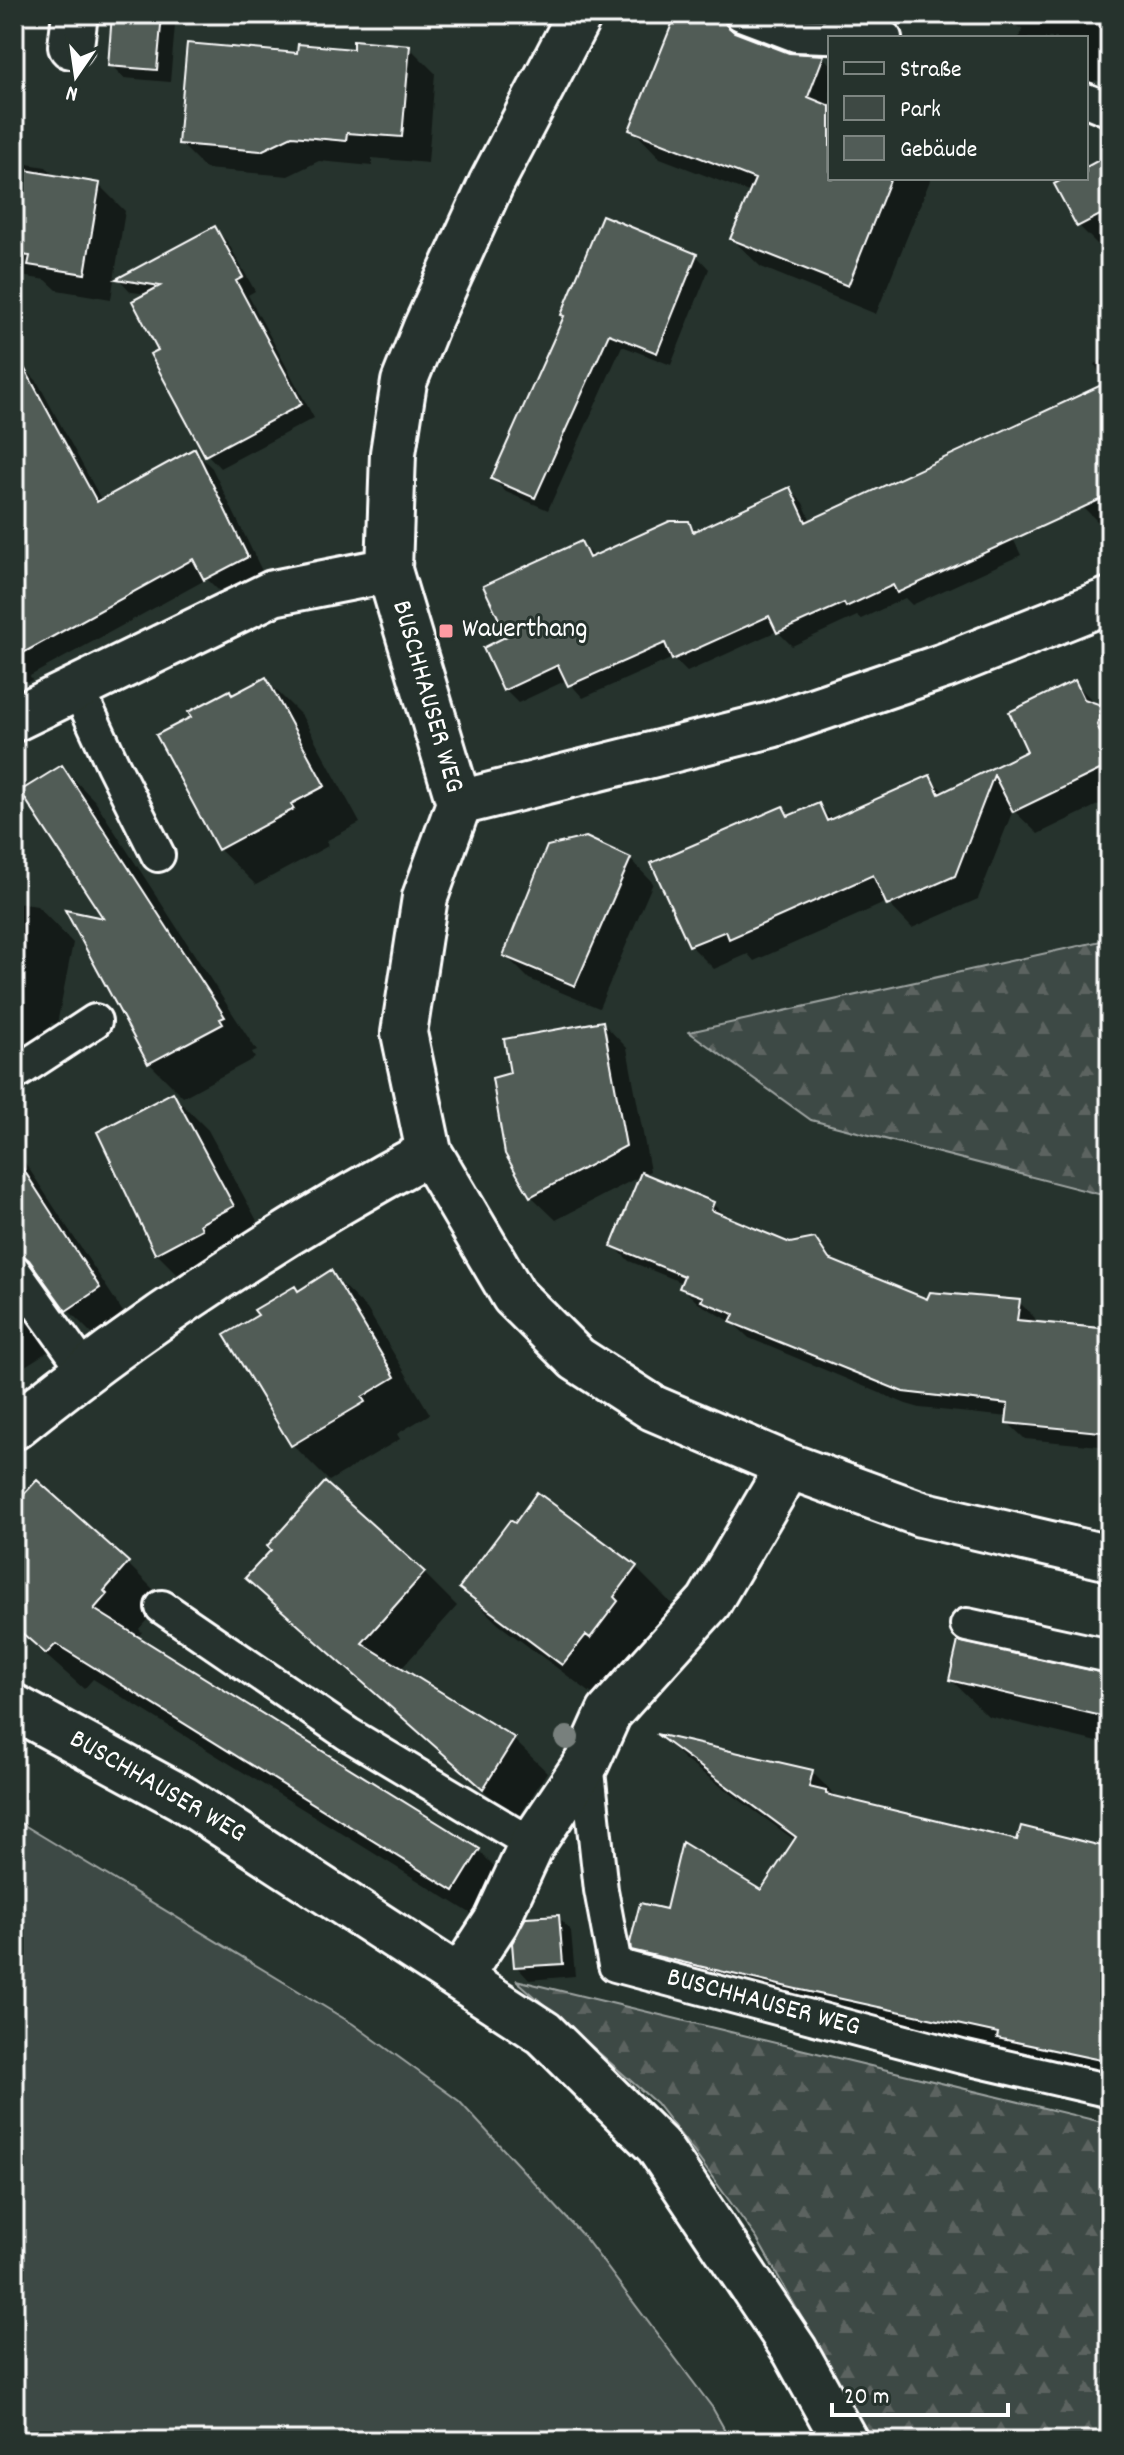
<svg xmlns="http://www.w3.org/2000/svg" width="1124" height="2455" font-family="Dekko,sans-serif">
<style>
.green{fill:#3e4944;stroke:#9ea4a2;stroke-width:2}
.forest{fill:url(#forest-firs);stroke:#9ea4a2;stroke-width:2}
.shadow{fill:#0007}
.building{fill:#515c57;stroke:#fff;stroke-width:2}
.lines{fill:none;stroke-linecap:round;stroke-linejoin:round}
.lane-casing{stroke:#fff;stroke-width:38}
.street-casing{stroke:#fff;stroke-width:50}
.lane{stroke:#26332d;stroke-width:32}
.street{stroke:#26332d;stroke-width:44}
.tree{fill:#78807d}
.poi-dot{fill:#ff9aa2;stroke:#26332d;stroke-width:3}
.labels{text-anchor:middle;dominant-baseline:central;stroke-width:6;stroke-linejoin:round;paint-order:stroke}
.poi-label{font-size:28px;fill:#fff;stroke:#26332d;text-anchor:start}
.street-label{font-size:28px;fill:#fff;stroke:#26332d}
</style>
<defs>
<pattern id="forest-firs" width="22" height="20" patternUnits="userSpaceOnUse" patternTransform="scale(2)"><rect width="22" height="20" fill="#3e4944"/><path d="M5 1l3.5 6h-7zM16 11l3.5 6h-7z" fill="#5b6460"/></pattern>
</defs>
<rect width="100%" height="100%" fill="#26332d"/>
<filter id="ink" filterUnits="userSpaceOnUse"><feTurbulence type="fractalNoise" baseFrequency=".0125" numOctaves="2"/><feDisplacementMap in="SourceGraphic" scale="16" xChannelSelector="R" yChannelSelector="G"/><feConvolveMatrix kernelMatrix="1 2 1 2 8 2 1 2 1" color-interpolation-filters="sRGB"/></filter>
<g filter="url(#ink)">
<path class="green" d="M14 1819 353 2024 459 2101 585 2238 712 2407 731 2441H14Z"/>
<path class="forest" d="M1110 939V1197L811 1120 689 1032Z
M516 1980 1110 2124V2441H872L757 2239 694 2152 656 2103Z"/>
<path class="shadow" d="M114 14H176L170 82 124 78 111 65Z
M708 14H879L870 38 757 28 751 40 789 55 823 57 830 64V178H931L876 314 761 267 732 239 751 193 660 158 632 129Z
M986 14H1110V86L1095 80 1086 102V38H1019L1023 29Z
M409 47 435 73 428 163 372 158V166L319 161 288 176 206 169 180 143 354 51Z
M1110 157V249L1105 252 1079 226 1069 178H1086V169Z
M14 162 46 167 57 178 99 185 125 211 111 299 57 290 46 280 14 275Z
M214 228 227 241 255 291 248 295 314 418 220 468 207 454 160 351 149 294 131 292 119 279Z
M696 255 709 269 671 365 622 346 548 510 506 492 493 479 566 316Z
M1110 357V525L1104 528 1081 505 1105 385 1095 364Z
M20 364 37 381 102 501 194 450 212 468 264 575 224 596 207 579 30 676 32 680 14 687V367Z
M977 464 1021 555 912 605 905 598 861 619 857 616 792 646 777 631 687 672 673 658 583 698 567 680 518 703 505 690 509 637 581 544 595 558 688 523 697 532 790 489 803 503 811 521Z
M266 680 302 716 360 823 326 841 328 846 256 885 219 849 233 696Z
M1075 683 1098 706 1110 731V799L1038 834 1013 810 978 899 912 928 887 902 754 961 748 954 714 969 690 945 783 808 792 817 818 805 833 820 930 778 945 793 1030 752Z
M62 767 95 801 257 1051 252 1053 255 1058 183 1097 149 1063Z
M630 859 653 883 599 1008 529 979 505 955Z
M14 902 37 906 73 943 57 1024 51 1023 43 1061 14 1054Z
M603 1023 627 1048 650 1171 556 1220 531 1196 513 1075Z
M172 1094 208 1130 269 1243 193 1290 156 1253Z
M14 1146 125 1315 94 1336 68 1310 45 1278 30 1281 52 1349 14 1373Z
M713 1204 729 1220 789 1245 815 1240 836 1264 928 1301 1019 1302 1035 1318 1034 1324 1110 1331V1447L1025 1439 1008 1423 1009 1417 920 1408 906 1404 749 1338 732 1322 698 1303 681 1287 683 1283 629 1261 613 1245Z
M330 1273 367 1309 430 1414 397 1434 400 1439 329 1481 293 1445 299 1293Z
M37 1482 128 1564 164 1600 139 1629 142 1632 137 1638 479 1851 515 1887 491 1926 93 1679 84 1689 14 1627V1508Z
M636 1568 672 1604 649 1635 653 1639 600 1700 498 1624 462 1588Z
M424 1573 457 1606 401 1669 513 1739 547 1772 517 1820 281 1611 248 1578Z
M1110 1676V1745L988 1716 951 1680Z
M663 1738 812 1772 839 1799 1019 1842 1110 1850V2082L661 1976 633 1949 668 1912 761 1893 796 1841 686 1761Z
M558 1917 571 1931 575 1976 529 1980 516 1966Z"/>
<path class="building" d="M112 14H162L157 70 108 66Z
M676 14H722L726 25 734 32 789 53 824 55 808 97 830 106V178H891L848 286 730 239 755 179 629 130Z
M353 40 410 45 402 137 347 133 346 141 292 136 261 151 178 144 187 43 297 53 298 44 353 49Z
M1110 154V210L1077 227 1054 184 1065 178H1086V167Z
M14 168 100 183 85 274 28 265 30 256 14 254Z
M602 215 697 254 657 353 609 334 535 498 491 479 564 316 561 315Z
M215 226 243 277 236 281 302 404 205 456 150 354 158 350 132 301 160 286 116 279Z
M14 349 97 502 195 448 248 557 204 580 193 559 14 658Z
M1110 381V495L897 593 893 585 846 607 844 603 777 633 769 616 672 660 665 643 568 686 558 665 503 691 483 648 507 636 483 586 581 541 589 558 670 521H689L693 532 790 487 806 522Z
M266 677 325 786 291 804 294 809 218 850 156 735 191 717 188 712 230 690 232 695Z
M1075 680 1084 699 1104 706 1097 725 1110 753V765L1013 812 994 775 955 876 887 906 873 875 729 939 726 931 689 946 651 863 783 806 788 816 819 803 827 821 930 775 939 794 1027 751 1009 712Z
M62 765 225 1017 220 1019 223 1024 148 1064 65 910 103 918 20 791Z
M586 837 631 858 575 986 503 956 547 846Z
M603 1021 626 1146 530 1197 505 1154 492 1078 510 1073 504 1039Z
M173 1092 234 1206 200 1224 202 1229 155 1254 97 1132Z
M14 1155 100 1288 66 1311 29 1260 19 1253 14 1246Z
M641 1172 714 1202 711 1210 790 1243 815 1238 829 1259 927 1299 930 1292 1020 1300 1017 1320 1110 1329V1433L1006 1423 1008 1404 903 1392 730 1322 734 1314 701 1301 703 1297 679 1288 684 1276 611 1246Z
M331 1270 395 1377 362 1397 365 1402 291 1446 224 1335 258 1315 254 1310 295 1286 298 1291Z
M37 1480 129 1562 104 1591 107 1594 94 1609 480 1849 454 1891 56 1644 46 1654 14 1626V1505Z
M325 1482 425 1572 362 1643 515 1738 483 1789 245 1578 271 1550 267 1546Z
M537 1492 637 1566 614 1597 618 1601 590 1638 586 1635 562 1665 459 1588 510 1520 515 1523Z
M958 1641 1110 1674V1718L949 1680Z
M656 1734 813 1770 809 1787 826 1791V1794L1017 1840 1021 1826 1110 1848V2062L997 2038 998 2033 796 1989 631 1950 630 1943 640 1903 666 1909 682 1842 761 1890 796 1837Z
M559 1915 563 1964 514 1967 512 1943 526 1917Z"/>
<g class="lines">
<g class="lane-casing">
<path id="lane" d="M741 14 796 35 885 38
M1086 100 1110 110
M77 687 113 765 158 855
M14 1074 95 1021
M14 1271 85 1370
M162 1607 348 1734 532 1844
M967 1625 1110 1656
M587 1762 601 1890 615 1965 962 2057 1110 2091"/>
</g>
<g class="street-casing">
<path id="street" d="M580 14 491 184 426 327 404 382 393 453 389 570 459 803 425 897 404 1033 429 1152 514 1296 577 1359 653 1408 789 1466 921 1514 1110 1558
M71 46 75 14
M14 719 273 593 389 570
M459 803 771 725 944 666 1110 600
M14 1427C143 1322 283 1231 429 1152
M14 1707 182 1798 544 2033 658 2146 795 2351 845 2441
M460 1977 496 1922 532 1844 587 1762 609 1713 709 1602 789 1466"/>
</g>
<use href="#lane" class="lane"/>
<use href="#street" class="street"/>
</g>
<circle class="tree" cx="567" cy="1738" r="12"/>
</g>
<rect class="poi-dot" x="438" y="623" width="16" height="16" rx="4"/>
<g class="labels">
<g class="poi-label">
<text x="462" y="631">Wauerthang</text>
</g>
<g class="street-label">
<text transform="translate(426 697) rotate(74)">BUSCHHAUSER WEG</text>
<text transform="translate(157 1788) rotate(30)">BUSCHHAUSER WEG</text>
<text transform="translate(763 2004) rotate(15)">BUSCHHAUSER WEG</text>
</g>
</g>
<rect width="1124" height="2455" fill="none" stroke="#26332d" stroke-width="48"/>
<rect x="24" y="24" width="1076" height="2407" fill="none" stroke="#fff" stroke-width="3" filter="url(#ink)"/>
<rect x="828" y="36" width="260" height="144" fill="#26332d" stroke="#7d8581" stroke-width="2"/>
<rect x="844" y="62" width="40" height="12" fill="#26332d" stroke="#7d8581" stroke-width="2"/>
<text x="900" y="76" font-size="24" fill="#ffffff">Straße</text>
<rect x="844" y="96" width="40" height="24" fill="#3e4944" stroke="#7d8581" stroke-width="2"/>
<text x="900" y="116" font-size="24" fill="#ffffff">Park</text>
<rect x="844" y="136" width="40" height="24" fill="#515c57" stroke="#7d8581" stroke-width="2"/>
<text x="900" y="156" font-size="24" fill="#ffffff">Gebäude</text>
<g transform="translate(76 76) rotate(193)" stroke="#26332d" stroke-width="6" paint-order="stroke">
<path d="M0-6L14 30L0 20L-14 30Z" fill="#ffffff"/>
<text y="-12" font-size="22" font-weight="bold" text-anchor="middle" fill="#ffffff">N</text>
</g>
<path d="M832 2403v12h176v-12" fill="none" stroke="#ffffff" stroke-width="4"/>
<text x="844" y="2403" font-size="24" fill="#ffffff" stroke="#26332d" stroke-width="6" paint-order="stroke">20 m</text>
</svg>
